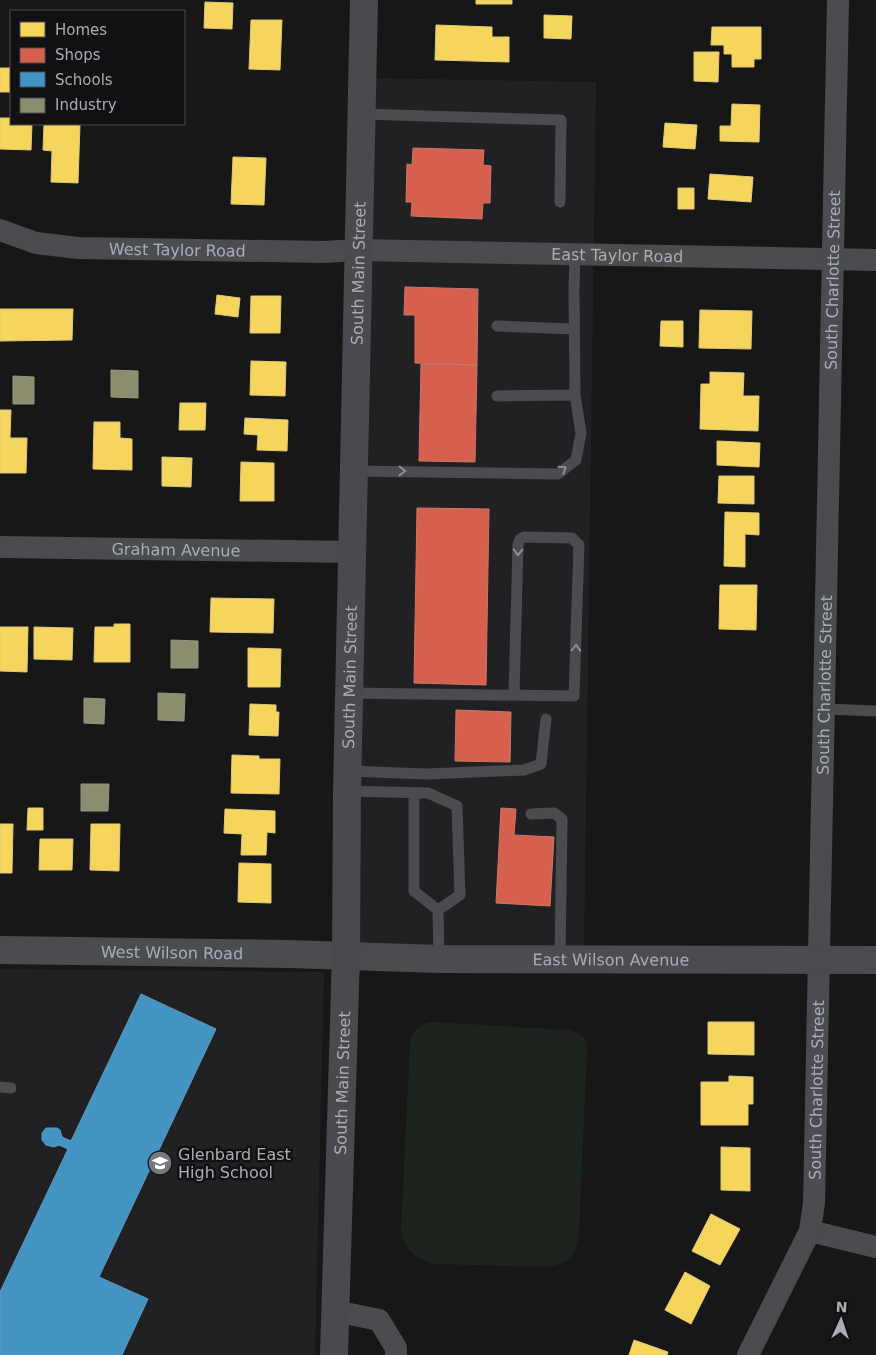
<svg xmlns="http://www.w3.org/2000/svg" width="876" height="1355" font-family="'DejaVu Sans',sans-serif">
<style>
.built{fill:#212123}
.green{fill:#1d241e}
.homes{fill:#f6d55c;stroke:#dfc978}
.shops{fill:#d6604d;stroke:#c8776d}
.schools{fill:#4393c3;stroke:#619bc0}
.industry{fill:#8c8c6e;stroke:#949684}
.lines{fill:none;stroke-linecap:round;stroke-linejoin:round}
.service{stroke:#4b4c50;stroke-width:11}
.minor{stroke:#4b4c50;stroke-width:22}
.tertiary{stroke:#4b4c50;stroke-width:28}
.secondary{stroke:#4a4a4e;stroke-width:28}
.oneway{stroke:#8c9099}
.labels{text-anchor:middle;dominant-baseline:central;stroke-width:5;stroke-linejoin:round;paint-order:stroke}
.street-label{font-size:16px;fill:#a8adb8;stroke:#111113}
.poi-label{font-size:16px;fill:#a8adb8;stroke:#111113;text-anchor:start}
</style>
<rect width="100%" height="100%" fill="#171717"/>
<path class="built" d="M370 78 596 82 584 951 351 948Z
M0 969 324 972 315 1355H0Z"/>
<path class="green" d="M435 1022 568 1030C579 1033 587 1036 587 1049L579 1233C575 1257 572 1262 547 1267L434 1264 416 1257 408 1249 404 1242 401 1230 410 1042C414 1028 421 1023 435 1022Z"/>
<path class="homes" d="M476 0H512V4H476Z
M205 2 233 3 232 29 204 28Z
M544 15 572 16 571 39 544 38Z
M251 20H282L280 70 249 69Z
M436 25 492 27V37H509V62L435 60Z
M712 27H761V59H754V67H732V54H724V45H711Z
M694 52H719L718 82 694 81Z
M0 68H11V92H0Z
M732 104 760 105 759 142 720 141V126H731Z
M0 118H11V124H32L31 150 0 149Z
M665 123 697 125 695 149 663 147Z
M44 124H80L78 183 51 182 52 151 43 150Z
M233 157 266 158 264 205 231 204Z
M710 174 753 177 751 202 708 199Z
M678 188H694V209H678Z
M217 295 240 298 238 317 215 314Z
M251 296H281L280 333H250Z
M0 309H73L72 340 0 341Z
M700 310 752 311 751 349 699 348Z
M661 321H683V347L660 346Z
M251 361 286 362 285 396 250 395Z
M710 372 744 373 743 396H759L758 431 700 429 701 384H710Z
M180 403H206L205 430H179Z
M0 410H11L10 438H27L26 473H0Z
M245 418 288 420 287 451 257 450 258 435 244 434Z
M94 422H120V438L132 439V470L93 469Z
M717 441 760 443 759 467 717 465Z
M162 457 192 458 191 487 162 486Z
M241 462 274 463V501H240Z
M719 476H754V504L718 503Z
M725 512 759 513V535L745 534V567L724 566Z
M720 585H757L756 630 719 629Z
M211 598 274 599 273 633 210 632Z
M114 624H130V662H94L95 627H114Z
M0 627H28L27 672 0 671Z
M34 627 73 628 72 660 34 659Z
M248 648 281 649 280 687H248Z
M250 704 276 705V712H279L278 736 249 735Z
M232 755 259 756V759H280L279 794 231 793Z
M28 808H43V830H27Z
M225 809 275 811V833L267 832 266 855H241L242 834 224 833Z
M0 824H13L12 873H0Z
M91 824H120L119 871 90 870Z
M40 839H73L72 870H39Z
M239 863 271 864V903L238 902Z
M708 1022H754V1055L708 1054Z
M729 1076 753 1077V1104H748V1125H701V1082H729Z
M721 1147 750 1148V1191L721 1190Z
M711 1214 740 1229 720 1265 692 1251Z
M685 1272 710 1286 691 1324 665 1310Z
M634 1340 668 1352 667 1355H629Z"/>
<path class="shops" d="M413 148 484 150 483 165 491 166 490 203H483L482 219 411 216 412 202H406L407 164 412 165Z
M405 287 478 289 477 365 415 363V315H404Z
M421 364 477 365 475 462 419 461Z
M417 508 489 509 486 685 414 683Z
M456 710 511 712 510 762 455 761Z
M501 808 516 809 514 835 554 837 550 906 496 903Z"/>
<path class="schools" d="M141 994 216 1029 99 1277 148 1299 122 1355H0V1292L68 1149 59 1145 54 1147 46 1145 42 1140V1133L46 1128H57L60 1130 62 1137 71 1141Z"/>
<path class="industry" d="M111 370 138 371V398L111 397Z
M13 376 34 377V404H13Z
M171 640 198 641V668H171Z
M158 693 185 694 184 721 158 720Z
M84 698 105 699 104 724 84 723Z
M81 784H109L108 811H81Z"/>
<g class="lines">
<path class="service" d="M361 114 561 120 560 202
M497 326 574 329
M497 396 575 395
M354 471 558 474 576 460 581 433 575 395 574 290 575 253
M349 693 574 696 579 545 572 538 524 537 520 539 518 544 514 695
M825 709 876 711
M347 771 427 774 524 770 541 764 546 719
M347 791 428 793 457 806 460 895 438 910
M414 793V891L438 910 439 959
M531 814 554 813 562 819 560 959
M0 1087 11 1088"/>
<g class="minor">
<path id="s1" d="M0 230 36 243 78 248 324 252 358 250 876 260"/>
<path id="s2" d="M0 547 352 552"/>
<path d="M810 1231 876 1247"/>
<path d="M335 1311 379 1320 396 1348V1355"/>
<path id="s3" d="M748 1355 810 1231 814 1203 838 0"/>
</g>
<path class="tertiary" id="s4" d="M0 950 288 954 439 959 876 960"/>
<path class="secondary" id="s5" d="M334 1355 346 955 347 791 364 0"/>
</g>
<defs><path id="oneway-chevron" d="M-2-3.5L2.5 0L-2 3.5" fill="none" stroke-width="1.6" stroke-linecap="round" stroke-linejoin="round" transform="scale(1.25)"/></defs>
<g class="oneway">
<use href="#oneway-chevron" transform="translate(563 469) rotate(-33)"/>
<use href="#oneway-chevron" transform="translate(402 471) rotate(1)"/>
<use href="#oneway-chevron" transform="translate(518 552) rotate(92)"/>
<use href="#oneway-chevron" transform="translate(576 648) rotate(-88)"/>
</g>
<defs>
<g id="school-disc" transform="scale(1.25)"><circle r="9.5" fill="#757880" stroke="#111113"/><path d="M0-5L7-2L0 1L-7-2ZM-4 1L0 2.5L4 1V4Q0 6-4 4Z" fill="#fff"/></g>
</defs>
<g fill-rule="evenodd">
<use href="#school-disc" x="160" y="1163"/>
</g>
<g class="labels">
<g class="street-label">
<text stroke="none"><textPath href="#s1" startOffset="180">West Taylor Road</textPath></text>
<text stroke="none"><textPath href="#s1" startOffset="620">East Taylor Road</textPath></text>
<text stroke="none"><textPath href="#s5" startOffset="1082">South Main Street</textPath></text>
<text stroke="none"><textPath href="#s3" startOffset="1090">South Charlotte Street</textPath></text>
<text stroke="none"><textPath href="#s2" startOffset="176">Graham Avenue</textPath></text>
<text stroke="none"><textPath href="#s5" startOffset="678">South Main Street</textPath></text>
<text stroke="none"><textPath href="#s3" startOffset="685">South Charlotte Street</textPath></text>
<text stroke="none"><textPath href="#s4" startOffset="172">West Wilson Road</textPath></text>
<text stroke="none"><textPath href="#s4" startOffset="611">East Wilson Avenue</textPath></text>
<text stroke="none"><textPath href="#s5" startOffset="272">South Main Street</textPath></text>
<text stroke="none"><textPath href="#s3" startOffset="280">South Charlotte Street</textPath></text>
</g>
<g class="poi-label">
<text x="178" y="1154">Glenbard East<tspan x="178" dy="18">High School</tspan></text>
</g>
</g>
<rect x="10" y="10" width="175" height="115" fill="#111113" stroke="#4d4f55"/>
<rect x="20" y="22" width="25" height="15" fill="#f6d55c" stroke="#4d4f55"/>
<text x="55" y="35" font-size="15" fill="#a8adb8">Homes</text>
<rect x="20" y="48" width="25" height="15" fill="#d6604d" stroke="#4d4f55"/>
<text x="55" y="60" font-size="15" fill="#a8adb8">Shops</text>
<rect x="20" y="72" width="25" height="15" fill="#4393c3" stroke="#4d4f55"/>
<text x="55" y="85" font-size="15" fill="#a8adb8">Schools</text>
<rect x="20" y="98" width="25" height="15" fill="#8c8c6e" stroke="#4d4f55"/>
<text x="55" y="110" font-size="15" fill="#a8adb8">Industry</text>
<g transform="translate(841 1320) rotate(3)" stroke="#111113" stroke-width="4" paint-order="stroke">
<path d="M0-4L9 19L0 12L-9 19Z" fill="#a8adb8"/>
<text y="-8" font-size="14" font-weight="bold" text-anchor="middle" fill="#a8adb8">N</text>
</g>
</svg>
